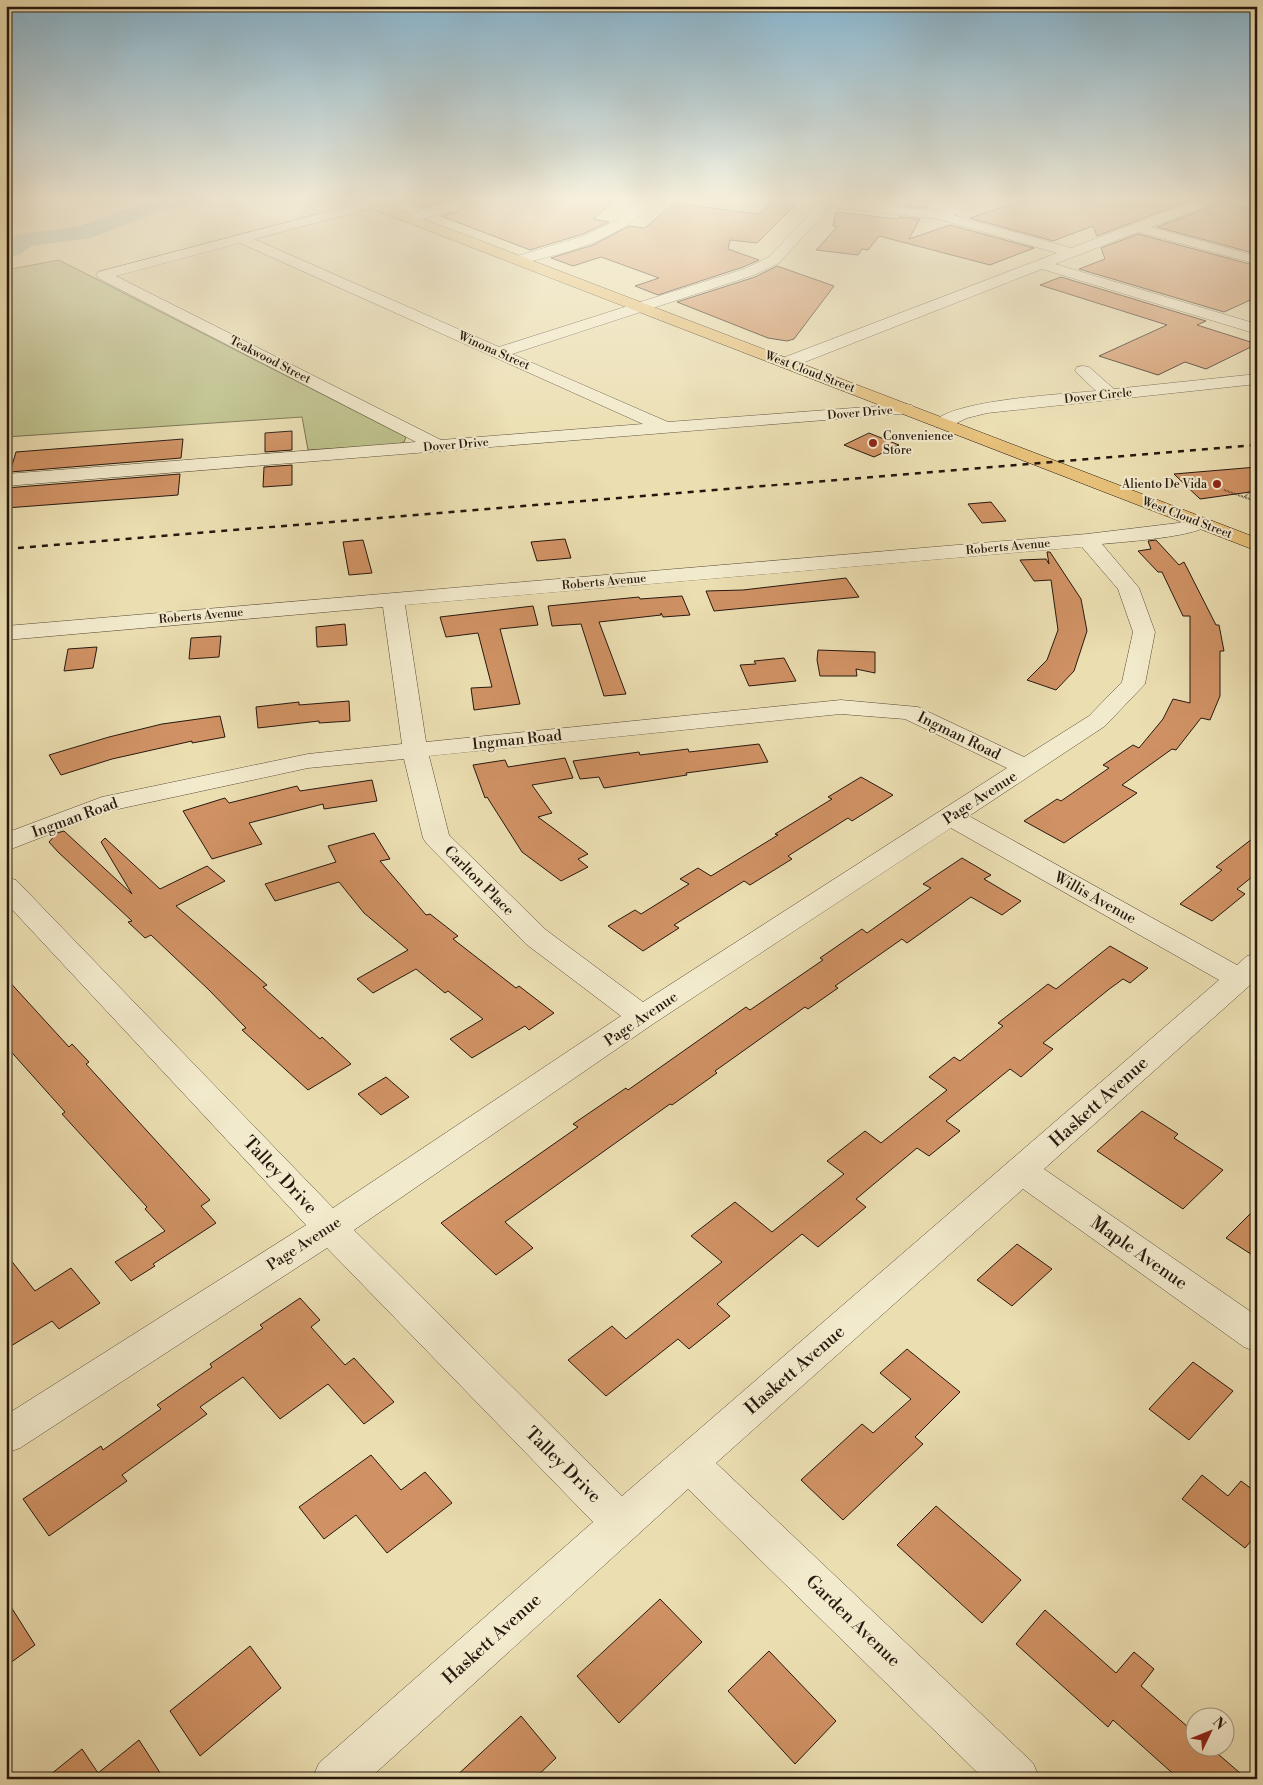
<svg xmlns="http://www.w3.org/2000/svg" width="1263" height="1785" font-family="'Libre Bodoni',serif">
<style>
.green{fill:#bbc089;stroke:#716c4c}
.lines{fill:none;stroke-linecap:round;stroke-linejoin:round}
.river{fill:#99bbb0;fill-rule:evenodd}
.building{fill:#d09264;stroke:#27180f}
.minor-casing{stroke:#584a38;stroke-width:1}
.major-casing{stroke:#27180f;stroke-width:1}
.path{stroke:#27180f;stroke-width:2;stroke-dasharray:0.5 1;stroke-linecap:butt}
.minor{fill:#f2eacc;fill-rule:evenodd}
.major{fill:#e6bf78;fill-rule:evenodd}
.rail{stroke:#27180f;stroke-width:2.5;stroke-dasharray:6 6;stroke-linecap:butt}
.poi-dot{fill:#8f2418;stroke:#f2eacc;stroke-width:2}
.labels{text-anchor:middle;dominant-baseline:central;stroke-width:4;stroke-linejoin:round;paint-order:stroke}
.far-street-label{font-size:12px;fill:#27180f;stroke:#f2eacc}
.far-poi-label{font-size:12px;fill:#27180f;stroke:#f2eacc;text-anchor:start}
.street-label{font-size:15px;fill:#27180f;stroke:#f2eacc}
.near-street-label{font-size:18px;fill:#27180f;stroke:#f2eacc}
</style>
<rect width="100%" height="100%" fill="#ebdeb1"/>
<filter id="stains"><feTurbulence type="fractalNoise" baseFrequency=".004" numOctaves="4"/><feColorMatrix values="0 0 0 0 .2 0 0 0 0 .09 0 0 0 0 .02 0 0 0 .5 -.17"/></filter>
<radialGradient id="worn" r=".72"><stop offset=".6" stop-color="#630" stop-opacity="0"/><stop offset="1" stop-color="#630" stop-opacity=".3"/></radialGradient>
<path class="green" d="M59 260 406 437 404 442 396 445 308 450 302 417 6 437V270Z"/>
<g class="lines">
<path class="river" d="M151 200H189L186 205 160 211 91 238 31 246 21 254 6 258V243L17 235 25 233 78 227Z"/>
</g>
<path class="building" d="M404 200H448L421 208Z
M473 200H616L593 219 609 222 583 234 530 250 441 216 459 211Z
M775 200H800L757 243 730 240 728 249 759 260 743 267 658 295 635 286 659 278 601 257 573 266 551 258 593 245 629 226 645 228 674 203 759 214Z
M909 200H930L926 208 905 206Z
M1025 200H1191L1097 236 1093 226 1053 241 970 218Z
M1217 200 1257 210V254L1157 227 1214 205Z
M836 212 898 219 899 217 920 219 909 239 950 225 1034 248 990 265 879 236 868 250 862 249 858 255 816 250 837 227 833 226Z
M1138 234 1257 266V297L1224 312 1079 269 1105 259 1101 248Z
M777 266 834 286 794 339 787 341 768 338 677 302 755 277Z
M1061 277 1206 321 1197 325 1257 344 1206 369 1185 362 1158 375 1099 356 1167 325 1040 285Z
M292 431V450L265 452V433Z
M869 433 899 445 874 457 844 445Z
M183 439 181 458 10 472 16 452Z
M292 465V485L263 487 264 467Z
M1257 467V491L1200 499 1174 474Z
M180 474 178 495 6 508V488Z
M991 502 1006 521 982 523 968 504Z
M565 539 571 558 537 561 531 542Z
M363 540 372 573 349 575 343 542Z
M1156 540 1179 565 1184 562 1216 625H1219L1224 651H1220V696L1210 720 1201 718 1176 750 1172 749 1122 785 1137 793 1064 843 1024 821 1057 799 1061 801 1109 768 1103 765 1133 745 1139 748 1163 719 1173 699 1190 703V616H1183L1162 572H1158L1138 551 1151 549 1148 541Z
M1047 552H1050L1081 599 1087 631 1074 671 1056 690 1027 680 1047 660 1058 630 1051 580 1034 581 1020 560 1046 559 1049 564Z
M846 578 859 597 714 611 706 591 743 590Z
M682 596 690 615 663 617 661 613V615L599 622 626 694 604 696 581 624 552 626 548 606 639 597 640 599Z
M533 606 538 625 500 629 520 704 474 710 471 688 492 687 478 633 446 637 440 617Z
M345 624 347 645 317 647 316 627Z
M221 636 219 657 189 659 191 638Z
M97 647 93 668 64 671 68 649Z
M818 650 875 652V673L856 669 857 676H820L817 660Z
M784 658 796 681 749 686 740 665 756 664 754 661Z
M349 701 350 721 319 723V721L258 728 256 707 299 702V705Z
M220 716 225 737 192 743V741L112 759 61 775 49 755 109 737 162 724Z
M759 744 768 762 686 773 687 775 604 788 599 777 580 779 573 761 639 752 640 755 688 749 689 752Z
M565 758 573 778 532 785 552 813 538 817 588 854 578 859 588 867 561 881 522 852 487 797 485 798 473 765 505 760 508 767Z
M861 777 893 795 852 821 848 818 788 856 792 859 750 885 744 881 674 925 679 928 643 951 608 926 635 910 641 914 689 884 680 879 698 868 711 876 778 835 775 834 832 799 828 797Z
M372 780 377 801 324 809 323 804 249 823 262 844 212 859 183 811 225 798 229 803 297 786 300 791Z
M64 831 132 894 101 842 105 838 160 889 207 866 225 881 176 906 267 985 263 987 320 1039 322 1037 351 1064 308 1090 242 1030 246 1028 208 989 151 935 145 938 128 922 132 921 58 852 49 842 57 833Z
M374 833 390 859 380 861 426 915 430 914 458 936 453 939 516 988 519 986 554 1013 529 1030 525 1026 472 1058 450 1039 483 1019 448 991 445 993 416 969 373 993 357 979 408 950 364 913 339 882 275 901 265 884 336 862 328 846Z
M1257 835V873L1237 889 1245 894 1212 921 1180 904 1222 870 1216 867Z
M962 858 991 875 984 879 1021 901 1002 915 971 897 907 943 902 939 835 986 838 988 808 1009 805 1007 715 1071 717 1073 672 1105 670 1104 505 1222 533 1248 496 1275 441 1223 578 1127 573 1124 626 1088 628 1090 746 1007 750 1010 823 960 820 958 862 929 867 933 931 888 923 884Z
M1110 946 1148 968 1130 983 1123 979 1108 990 1043 1043 1053 1049 1021 1077 1010 1069 946 1121 960 1131 929 1156 917 1148 856 1199 866 1207 818 1247 802 1234 717 1304 730 1316 689 1349 678 1339 606 1396 568 1360 612 1326 626 1339 722 1262 691 1236 735 1202 772 1232 844 1174 827 1161 865 1131 881 1143 947 1090 929 1077 954 1057 960 1061 1003 1026 998 1023 1048 984 1056 989Z
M6 978 69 1047 72 1044 89 1062 86 1064 210 1200 201 1206 216 1223 153 1264 155 1266 131 1281 115 1262 165 1231 145 1209 147 1207 62 1114 65 1112 6 1046Z
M386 1077 409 1097 381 1115 358 1094Z
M1142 1111 1178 1134 1174 1138 1223 1170 1183 1209 1097 1151Z
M1257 1207V1258L1226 1238Z
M1017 1244 1052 1269 1012 1306 977 1280Z
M6 1254 35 1291 71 1268 100 1303 59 1329 52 1321 6 1349Z
M300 1298 320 1320 311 1327 345 1365 354 1358 394 1402 364 1424 328 1384 280 1419 243 1377 200 1407 207 1414 122 1475 127 1481 49 1536 23 1499 101 1446 103 1450 161 1409 157 1405 212 1367 210 1364 263 1328 260 1325Z
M907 1349 960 1392 915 1437 923 1444 843 1520 801 1480 862 1424 873 1433 911 1399 880 1373Z
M1193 1362 1233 1391 1189 1440 1149 1409Z
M371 1455 401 1490 425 1472 452 1503 387 1553 356 1515 324 1539 299 1507Z
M1202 1475 1228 1496 1241 1481 1257 1493V1534L1245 1548 1182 1499Z
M936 1506 1021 1580 982 1623 897 1545Z
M6 1599 35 1645 6 1666Z
M660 1599 702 1642 619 1723 577 1676Z
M1045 1610 1116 1673 1134 1652 1154 1669 1141 1686 1196 1734V1748H1211L1247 1779H1179L1113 1720 1108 1727 1016 1644Z
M250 1646 281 1688 200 1756 170 1711Z
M769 1651 836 1721 795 1764 728 1691Z
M521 1716 556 1758 534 1779H453Z
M139 1740 164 1779H45L82 1749 98 1773Z"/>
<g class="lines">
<g class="minor-casing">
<path id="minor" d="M372 200 379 204 377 207 254 239 499 347 744 269 769 257 823 200 938 211 969 200H988L986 203 953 215 1071 248 1196 200H1215L1213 203 1151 227 1257 256V264L1138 232 1055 264 1257 324V334L1042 269 792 367H780L778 363 780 359 1057 253 938 219 830 207 779 263 754 275 512 354 668 422 906 404 912 405 915 409 912 413 6 486V474L416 442 98 278 96 275 98 272ZM240 243 643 424 441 440 116 276Z
M454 200H471L458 209 415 221 410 222 403 218 405 215Z
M639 200H654C624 240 565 253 519 264L512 260 514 257 584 236 617 220Z
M1242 200H1257V206L1244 203Z
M1083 366 1089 367 1114 389 1257 374V384L987 413 967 418 948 427H936L933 423C949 400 1065 394 1096 391L1075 371 1077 367Z
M1201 517 1208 519 1211 523C1201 537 1121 542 1102 544L1139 588 1155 632 1145 684 1105 726 969 816 1237 965 1247 956 1257 953V979L1044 1169 1257 1316V1352L1244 1347 1023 1189 716 1463 1033 1763 1040 1779H984L688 1489 369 1779H312L319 1763 593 1522 327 1248 20 1448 6 1453V1415L306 1225 6 903V877L16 880 333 1208 621 1016 526 944 427 844 423 838 404 759 308 768 109 811 6 851V833L102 797 308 754 402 744 383 607 6 640V626L1087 534 1178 523ZM1082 547 1118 589 1133 632 1122 682 1089 716 1024 757 918 707 841 700 426 742 405 605ZM841 714 905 719 1007 768 643 1002 546 930 449 835 429 756ZM951 828 1219 980 622 1496 354 1230 653 1024Z"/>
</g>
<g class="major-casing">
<path id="major" d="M355 200H374L1257 538V551L357 203Z"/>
</g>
<path class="path" d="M1224 490 1255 501
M1245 497 1249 492"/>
<use href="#minor" class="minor"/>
<use href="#major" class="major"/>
<path class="rail" d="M6 549 1257 445"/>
</g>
<linearGradient id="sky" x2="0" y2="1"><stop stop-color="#88b7d2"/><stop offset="0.44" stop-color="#f6f0dc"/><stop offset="1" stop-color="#f6f0dc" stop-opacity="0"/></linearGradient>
<rect width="1263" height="450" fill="url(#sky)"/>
<g class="poi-dot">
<circle cx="873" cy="443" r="5"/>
<circle cx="1217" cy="484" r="5"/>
</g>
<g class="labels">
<g class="far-street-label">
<text transform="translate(494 351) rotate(24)">Winona Street</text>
<text transform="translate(270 360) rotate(27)">Teakwood Street</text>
<text transform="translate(810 372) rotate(21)">West Cloud Street</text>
<text transform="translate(1098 396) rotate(-6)">Dover Circle</text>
<text transform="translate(860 413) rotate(-5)">Dover Drive</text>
<text transform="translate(456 445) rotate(-5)">Dover Drive</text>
<text transform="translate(1187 518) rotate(21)">West Cloud Street</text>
<text transform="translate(1008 547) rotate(-5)">Roberts Avenue</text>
<text transform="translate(604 582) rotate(-5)">Roberts Avenue</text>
<text transform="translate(201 616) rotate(-5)">Roberts Avenue</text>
</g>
<g class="far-poi-label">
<text x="883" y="436">Convenience<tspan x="883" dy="14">Store</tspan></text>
<text x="1207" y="484" text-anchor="end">Aliento De Vida</text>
</g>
<g class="street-label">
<text transform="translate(959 736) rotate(26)">Ingman Road</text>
<text transform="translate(517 740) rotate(-6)">Ingman Road</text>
<text transform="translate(980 798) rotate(-33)">Page Avenue</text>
<text transform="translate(75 818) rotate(-20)">Ingman Road</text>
<text transform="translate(479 881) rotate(45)">Carlton Place</text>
<text transform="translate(1095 898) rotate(29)">Willis Avenue</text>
<text transform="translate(641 1019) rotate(-34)">Page Avenue</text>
<text transform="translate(304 1244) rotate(-33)">Page Avenue</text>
</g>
<g class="near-street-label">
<text transform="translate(1099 1102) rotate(-42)">Haskett Avenue</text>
<text transform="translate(280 1175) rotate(47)">Talley Drive</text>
<text transform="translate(1139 1253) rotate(35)">Maple Avenue</text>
<text transform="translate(795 1370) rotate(-41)">Haskett Avenue</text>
<text transform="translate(563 1465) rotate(45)">Talley Drive</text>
<text transform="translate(853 1621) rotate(44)">Garden Avenue</text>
<text transform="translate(492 1639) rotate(-42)">Haskett Avenue</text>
</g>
</g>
<rect width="1263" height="1785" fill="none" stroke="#ebdeb1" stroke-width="25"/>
<rect x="8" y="8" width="1248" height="1770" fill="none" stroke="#27180f" stroke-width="2.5"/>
<rect x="12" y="12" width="1238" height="1760" fill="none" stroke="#27180f"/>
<g transform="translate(1210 1732) rotate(47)"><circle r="24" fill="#f2eacc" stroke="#a19680"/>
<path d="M0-4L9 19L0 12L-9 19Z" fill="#8f2418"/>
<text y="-8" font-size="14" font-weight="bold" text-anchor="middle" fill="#27180f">N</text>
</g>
<rect width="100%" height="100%" filter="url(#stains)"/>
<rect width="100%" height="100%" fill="url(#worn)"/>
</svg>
